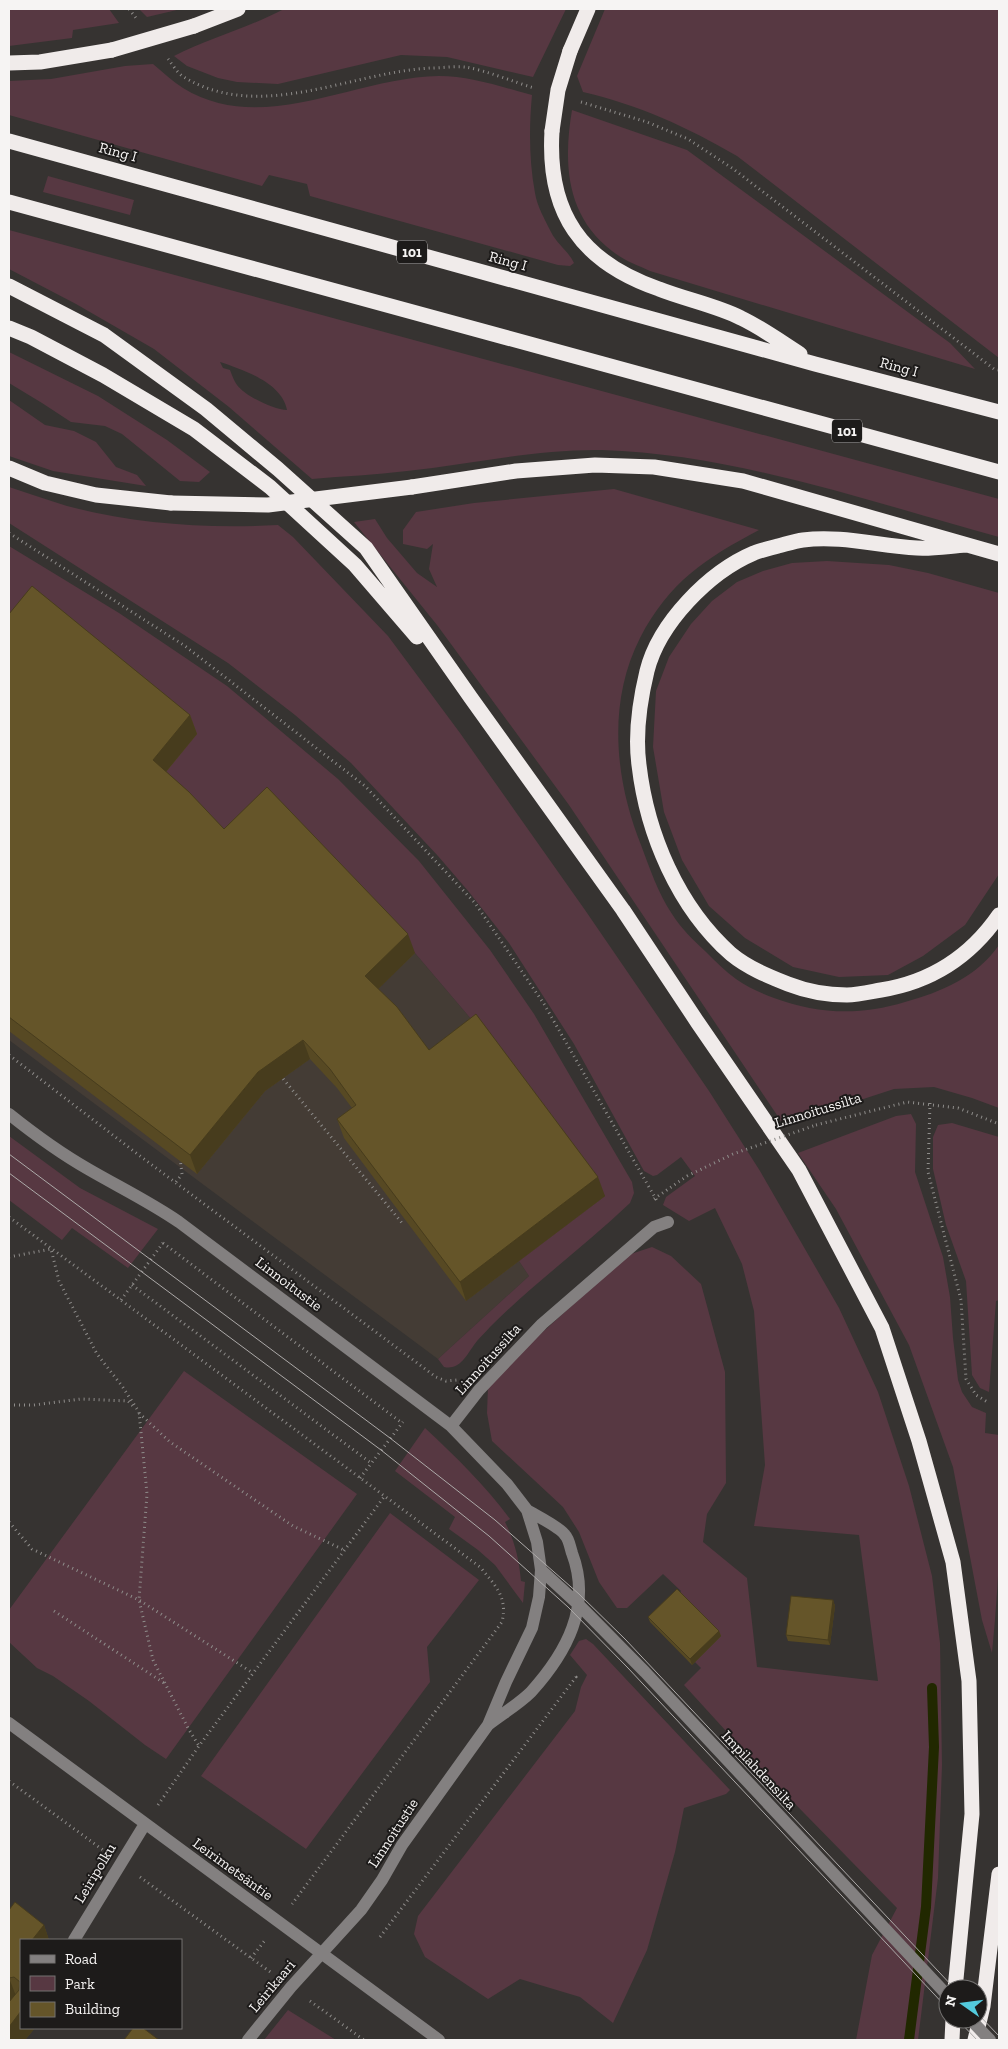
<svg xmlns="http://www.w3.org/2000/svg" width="1008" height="2049" font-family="'Zilla Slab',serif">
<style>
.built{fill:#443c35}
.green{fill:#573842;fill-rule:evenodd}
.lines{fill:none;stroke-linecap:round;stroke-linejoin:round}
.stream{stroke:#212800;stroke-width:10}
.path{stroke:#8f8d8b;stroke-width:3;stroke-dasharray:1 4;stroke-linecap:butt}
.minor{stroke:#838080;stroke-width:12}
.highway{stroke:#f0ebea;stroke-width:15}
.tram{stroke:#adaaa9;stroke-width:1}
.path-bridge{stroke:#8f8d8b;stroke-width:3;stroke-dasharray:1 4;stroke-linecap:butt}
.minor-bridge{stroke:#838080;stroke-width:12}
.highway-bridge{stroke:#f0ebea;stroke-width:15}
.wall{fill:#574923}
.shaded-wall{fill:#473c1d}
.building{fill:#655529;stroke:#473c1d}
.labels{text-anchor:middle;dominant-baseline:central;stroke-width:4;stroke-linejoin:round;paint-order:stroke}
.shield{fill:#1d1b1a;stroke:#b5b3b2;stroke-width:1}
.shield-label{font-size:14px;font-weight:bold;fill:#f6f4f3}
.street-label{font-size:15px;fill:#f6f4f3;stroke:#1d1b1a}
</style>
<rect width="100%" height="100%" fill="#363331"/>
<path class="built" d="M9 583 415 953 483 1033 605 1196 519 1261 529 1276 438 1359 9 1040Z"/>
<path class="green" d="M9 9H109L119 23 73 30 72 38 9 46Z
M139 9H181L147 17Z
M284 9H566L533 77 447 57 401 55 278 84 237 82 218 78 187 66 174 56C210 38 248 28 284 9Z
M605 9H999V358L737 156C687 127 639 105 583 92L577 76Z
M153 64C163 72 172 81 183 88 263 137 354 77 439 76 470 76 502 87 532 95 529 127 529 161 535 193 537 206 545 220 551 232 557 244 569 252 574 263L570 266 558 265 310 196 307 184 269 175 262 186 9 115V81L51 79 125 66Z
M572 110 687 150 950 343 975 369 650 271C637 265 623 260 612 251 566 216 563 163 572 110Z
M48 176 134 200 130 215 43 192Z
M9 230 999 499V537C871 502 735 454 602 450 536 449 471 464 407 471 375 475 344 476 312 479L229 407 154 349 76 304 9 269ZM220 362C244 370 282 383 287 410 274 410 245 396 237 385 234 381 232 375 230 370L223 368Z
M9 352 98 396 167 440 210 472 199 482 180 481 122 434 105 426 71 422 42 403 9 383Z
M9 400 45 425 74 431 96 442 116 467 137 475 146 486 53 471 9 456Z
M9 487C28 493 47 500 67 506 135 524 208 529 278 525L293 537 388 636 460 733 585 910 709 1091 760 1171 839 1308 878 1392 909 1486 932 1576 940 1643 942 1765 938 1878 918 2040H856L872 1955 897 1908 757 1765 684 1685 701 1668 695 1662 721 1636 679 1594 681 1591 663 1574 627 1608H617L599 1582 579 1532 563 1507 492 1441 487 1413 488 1387 525 1348 628 1255 652 1247 671 1256 701 1284 725 1372 726 1483 707 1514 703 1542 747 1578 757 1667 878 1681 859 1535 754 1526 765 1465 754 1311 742 1264 715 1208 689 1221 663 1205 666 1197 695 1176 681 1157 657 1175 653 1176 644 1171 574 1044 509 943 469 892 438 856 351 763 295 715 228 663 9 523Z
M614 489 759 530C706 558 669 582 640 638 607 703 615 780 641 845 650 869 658 893 672 914 681 928 693 940 705 951 715 961 725 971 736 979 747 987 761 993 774 998 817 1014 860 1016 905 1002 941 992 977 977 999 945V1108L972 1098 934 1087 894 1089 845 1105 781 1121 569 805 437 625 354 522 375 519 387 538 417 573 437 587 429 569 433 544 427 549 403 544V530L416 512 474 503Z
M9 546 119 613 227 686 338 779 419 861 490 950 534 1014 632 1182 634 1193 630 1203C585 1246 534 1283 490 1327 486 1332 481 1336 477 1341 468 1352 461 1371 444 1367L438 1359 529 1276 519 1261 605 1196 483 1033 415 953 274 806 230 848 160 779 196 734 9 642Z
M827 561 889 565 928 573 999 593V874L965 925 923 956 888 975 839 977 793 967 745 938 709 906 682 860 664 812 653 747 656 691 669 657 691 624 712 601 737 582 763 571 792 563Z
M911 1114 916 1124 915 1172 943 1257 950 1297 953 1338 958 1380 962 1392 972 1407 986 1413 985 1433 999 1435C1003 1507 999 1581 992 1653L982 1620 953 1467 909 1345 836 1209 798 1153 896 1116Z
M952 1123 999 1137V1300L996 1301 989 1392 980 1388 972 1375 966 1281 946 1225 933 1169V1137L938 1125Z
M9 1136 80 1188 158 1229 128 1268 72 1228 62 1240 9 1200Z
M184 1371 357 1494 166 1759 145 1745 89 1701 53 1676 37 1668 9 1642V1610Z
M425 1428C456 1457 485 1485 510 1519L505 1522C515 1542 519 1559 521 1581L525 1582 523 1603 495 1565 478 1550 449 1529 455 1517 395 1471Z
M390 1513 479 1580 427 1647 430 1682 306 1849 201 1776Z
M586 1639 593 1644 730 1790 726 1794 684 1808 675 1852 647 1950 613 2023 580 1997 520 1979 488 1999 425 1957 414 1934 418 1916 575 1711 581 1687 587 1675 570 1655 579 1641Z
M288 2010 336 2040H337H264Z"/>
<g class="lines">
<path class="stream" d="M909 2040 926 1907 934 1747 932 1688"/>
<path class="path" d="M129 9 136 18
M168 59C172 64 177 72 182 76 259 124 350 72 431 68 441 68 454 66 465 67 485 70 514 82 534 88
M581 102 647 122 688 139 732 168 994 369 999 370
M9 533 185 646 365 786 475 903 544 1004 657 1201
M9 1055 144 1159 436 1377 446 1381 457 1380
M280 1075 402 1223
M930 1103 928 1172 961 1300 966 1379 976 1395 989 1403
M816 1125 907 1102 958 1108 999 1124
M176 1182 182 1174 180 1158
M654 1199 687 1176
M9 1217 480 1567C495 1585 508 1597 502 1622L292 1904
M163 1243 402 1423
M9 1257 51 1249 59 1281 97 1354 122 1386 139 1412 147 1494 139 1600 153 1660 188 1728 199 1746
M132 1285 371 1463
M121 1300 163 1243
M9 1405H34L81 1399 128 1401 135 1408
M139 1413 170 1442 293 1526 344 1550
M360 1478 403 1422
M9 1522 32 1549 139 1600 253 1673
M54 1611 164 1683
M9 1781 103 1850
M158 1805 199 1746 384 1497
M140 1877 273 1974
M380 1937 576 1677 573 1675
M251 1958 266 1939
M310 2001 364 2040"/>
<path class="minor" d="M9 1114C34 1134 60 1153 88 1169 119 1187 150 1202 179 1222L451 1426 507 1484 527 1510 537 1542 541 1570 539 1597 532 1628 506 1682 488 1725 402 1845 382 1880 361 1910 291 1987 248 2040
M451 1426 479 1390 542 1324 654 1227 668 1222
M541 1570 579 1605 645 1672 948 1996
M9 1723 439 2040
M488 1725C502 1714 519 1704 531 1692 567 1652 592 1606 572 1553 570 1547 569 1539 565 1535 560 1527 535 1515 527 1510
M74 1940 145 1824"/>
<path class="highway" d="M194 26 238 9
M570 51 588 9
M9 63 40 62 112 50
M552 131C547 213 581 262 659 289 684 299 718 306 741 318 762 328 781 342 800 354
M9 141 815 364 999 412
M9 202 999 472
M9 286 104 335 206 409 278 469 366 548 471 698 623 910 698 1023 799 1170 882 1328 919 1441 953 1562 969 1681 972 1814 955 1989
M9 328 31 337 103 375 194 429 270 487 355 565 417 637
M9 468 45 483 96 495 171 503
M412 487 516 471 595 465 654 467 743 481 999 554
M966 545C950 546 933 549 917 548 879 546 841 535 803 540 795 541 786 544 778 546 771 548 762 550 754 553 709 572 659 623 647 671 640 700 635 735 639 765 647 834 678 907 731 954 748 968 768 976 788 984 806 991 827 995 847 995 858 995 870 992 881 990 931 982 970 957 999 915
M952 2040 953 2019
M975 2040 983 2006 999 1874"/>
<path class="tram" d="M9 1154 390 1438 495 1520 579 1594 625 1639 955 1989
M9 1173 381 1450 489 1536 568 1607 628 1668 948 2009
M978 2014 999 2036
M957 2019 977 2040"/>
<path class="path-bridge" d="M687 1176 733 1154 816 1125"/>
<path class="minor-bridge" d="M970 2019 990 2040"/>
<path class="highway-bridge" d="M112 50 194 26
M552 131 558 90 570 51
M171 503 268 505 412 487"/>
</g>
<path class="wall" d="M9 614 190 715 197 734 166 772 224 829 415 953 378 989 429 1050 605 1196 466 1301 344 1138 337 1119 352 1108 337 1088 310 1059 265 1091 197 1174 9 1031Z
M833 1600 835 1606 830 1645 788 1641 786 1635Z
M648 1617 719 1631 721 1636 692 1665 650 1622Z
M9 1910 44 1925 49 1940H21L35 2028 25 2040H9Z"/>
<path class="shaded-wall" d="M190 715 197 734 160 779 153 760Z
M408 934 415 953 372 995 365 976Z
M303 1040 310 1059 265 1091 197 1174 190 1155 258 1072Z
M598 1177 605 1196 466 1301 460 1282Z
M833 1600 835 1606 830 1645 828 1640Z
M719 1631 721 1636 692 1665 690 1659Z
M44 1925 49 1940H32Z
M9 1978 18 2001 9 2012Z
M21 2011V2028H35L25 2040H9V2027Z"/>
<path class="building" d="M32 586 190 715 153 760 189 792 224 829 267 787 408 934 365 976 397 1007 429 1050 476 1014 598 1177 460 1282 337 1119 356 1105 330 1069 303 1040 258 1072 190 1155 9 1017V614Z
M677 1589 719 1631 690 1659 648 1617Z
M791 1596 833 1600 828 1640 786 1635Z
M15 1902 44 1925 32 1940H21V2011L9 2027V2002L19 1990 20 1982 14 1977 9 1978V1910Z
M133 2028H143L159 2040H124Z"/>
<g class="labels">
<g class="shield">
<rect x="397" y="240.5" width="30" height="23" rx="4"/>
<rect x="832" y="419.5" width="30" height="23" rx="4"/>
</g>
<g class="shield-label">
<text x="412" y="252">101</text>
<text x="847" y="431">101</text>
</g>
<g class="street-label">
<text transform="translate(118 152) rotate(15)">Ring I</text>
<text transform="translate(508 261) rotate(15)">Ring I</text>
<text transform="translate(899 367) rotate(15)">Ring I</text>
<text transform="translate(818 1110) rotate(-17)">Linnoitussilta</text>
<text transform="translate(289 1284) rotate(37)">Linnoitustie</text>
<text transform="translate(488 1359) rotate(-48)">Linnoitussilta</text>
<text transform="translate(759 1770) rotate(47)">Impilahdensilta</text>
<text transform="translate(393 1833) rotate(-57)">Linnoitustie</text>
<text transform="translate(233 1869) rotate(36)">Leirimetsäntie</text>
<text transform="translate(95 1873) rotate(-59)">Leiripolku</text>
<text transform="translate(272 1986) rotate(-50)">Leirikaari</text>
</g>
</g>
<rect width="1008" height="2049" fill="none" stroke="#f6f4f3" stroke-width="20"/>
<rect x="20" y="1939" width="162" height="90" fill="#1d1b1a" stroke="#747271"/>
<rect x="30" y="1955" width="25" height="8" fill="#838080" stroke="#747271"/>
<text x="65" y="1964" font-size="15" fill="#f6f4f3">Road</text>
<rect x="30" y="1976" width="25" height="15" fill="#573842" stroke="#747271"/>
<text x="65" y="1989" font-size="15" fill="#f6f4f3">Park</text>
<rect x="30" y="2002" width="25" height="15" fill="#655529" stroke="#747271"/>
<text x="65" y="2014" font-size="15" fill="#f6f4f3">Building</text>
<g transform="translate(963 2004) rotate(284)"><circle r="24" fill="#1d1b1a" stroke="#747271"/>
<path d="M0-4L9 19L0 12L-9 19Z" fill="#53cadc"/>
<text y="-8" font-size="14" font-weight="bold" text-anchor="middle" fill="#f6f4f3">N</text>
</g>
</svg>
